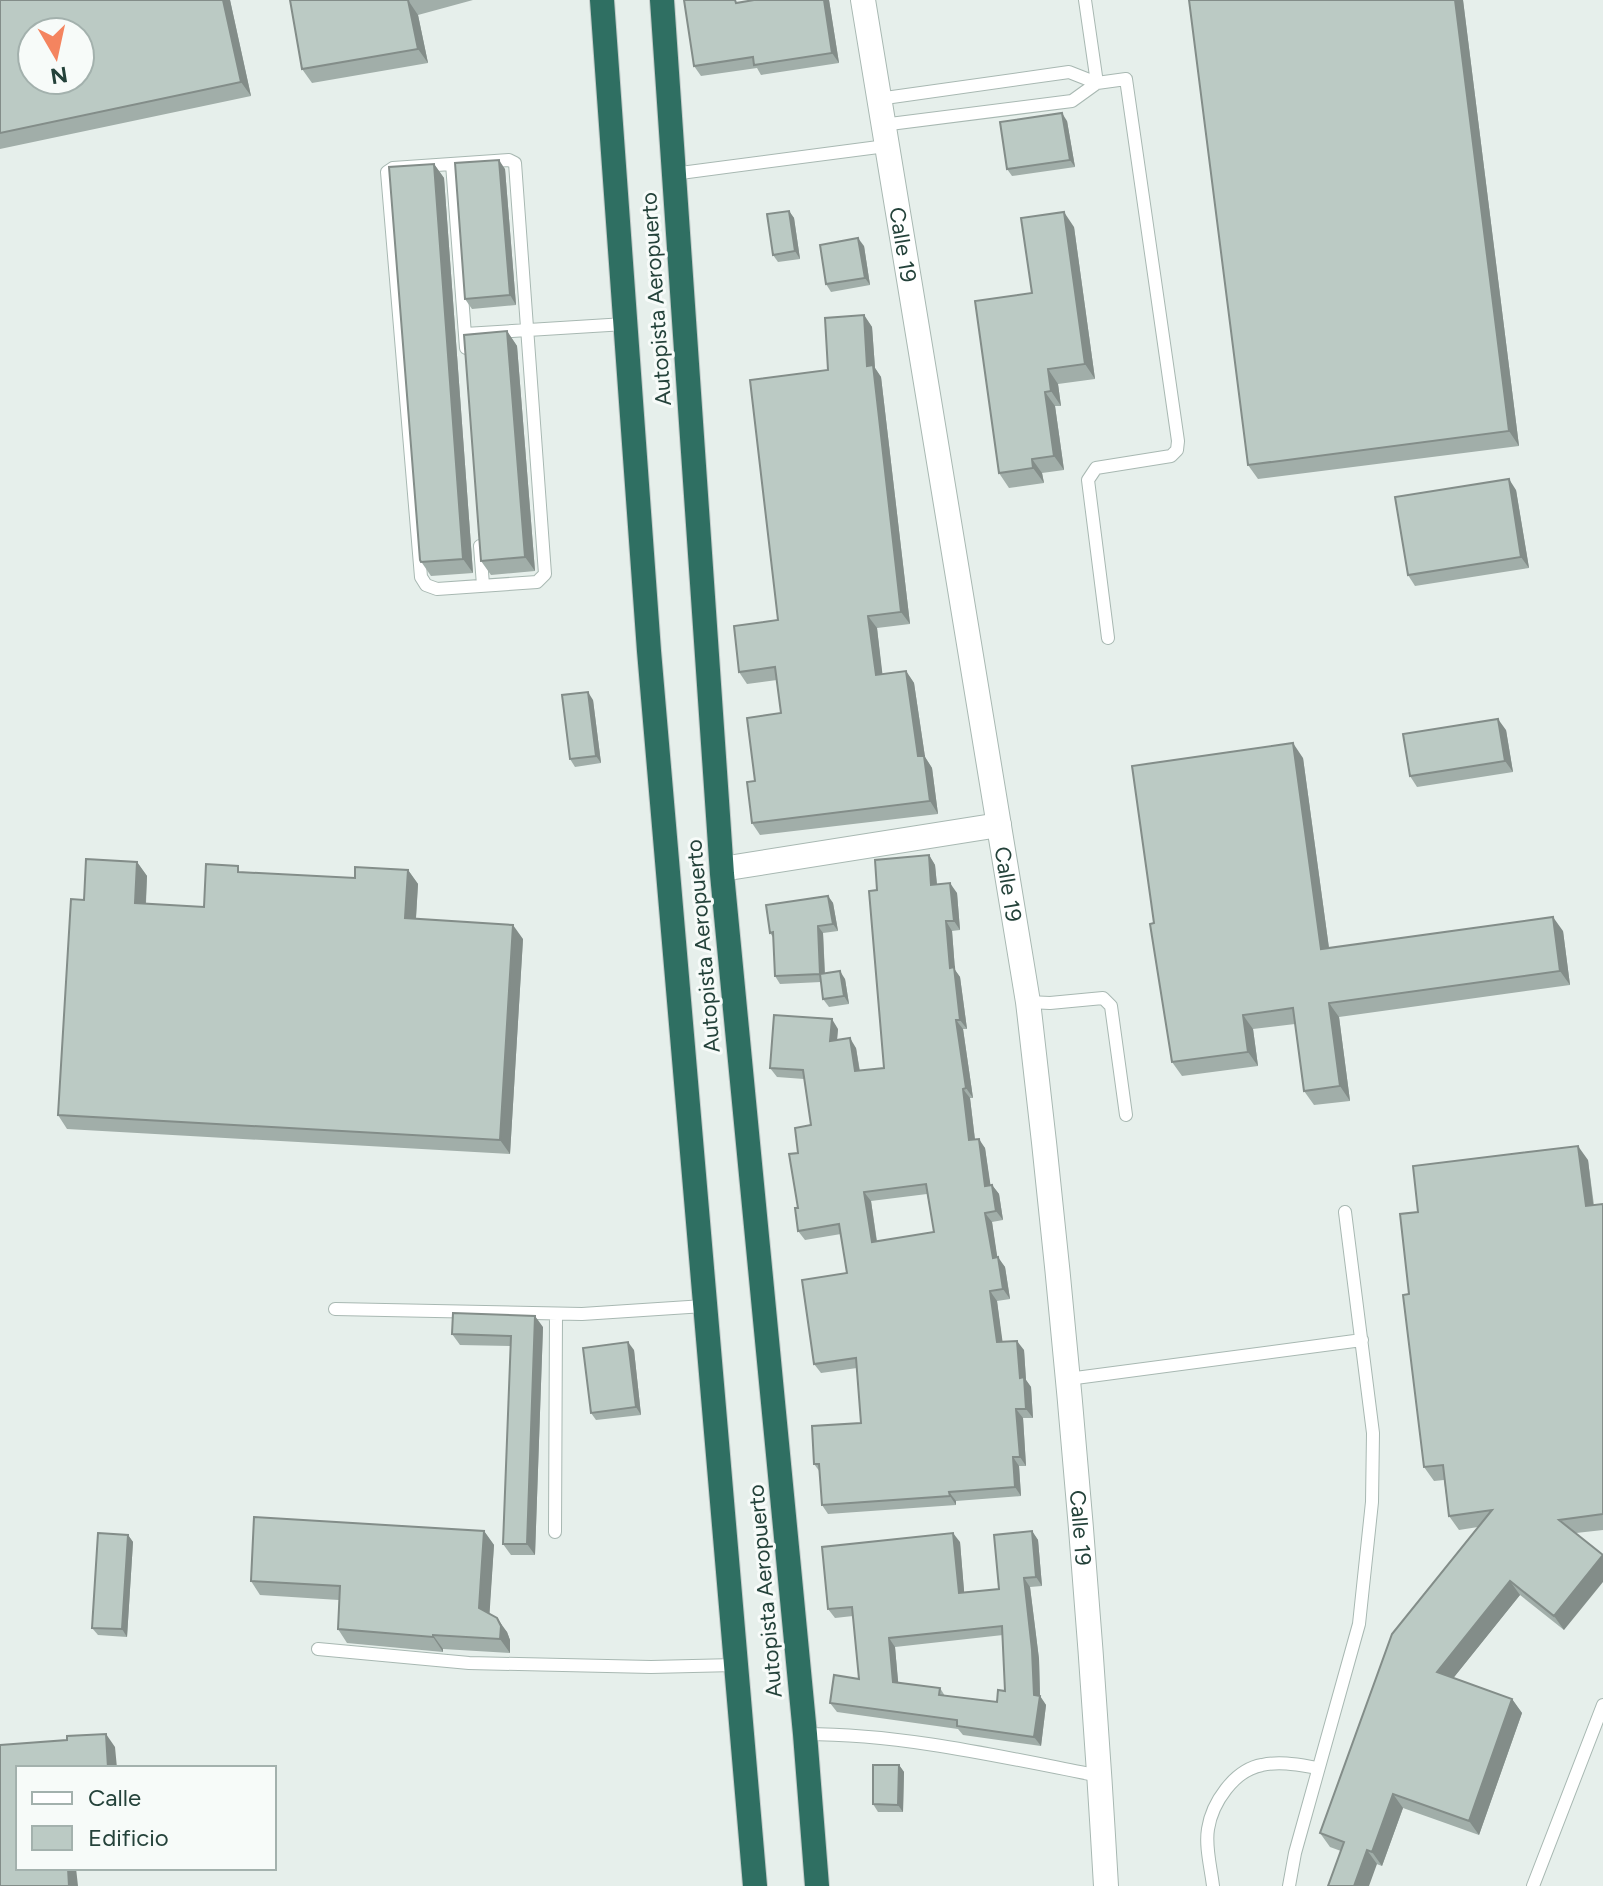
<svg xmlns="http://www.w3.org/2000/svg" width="1603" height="1886" font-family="Figtree,sans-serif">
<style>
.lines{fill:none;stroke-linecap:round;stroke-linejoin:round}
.lane-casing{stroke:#a8b8b2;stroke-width:14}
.street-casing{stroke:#a8b8b2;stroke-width:26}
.highway-casing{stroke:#c2cac8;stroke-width:26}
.lane{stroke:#fff;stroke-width:12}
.street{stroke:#fff;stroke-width:24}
.highway{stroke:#2f6f62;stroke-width:24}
.wall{fill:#a1aea9;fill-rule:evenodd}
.shaded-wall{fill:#838d89}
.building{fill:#bbcac4;stroke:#838d89;stroke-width:2;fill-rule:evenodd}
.labels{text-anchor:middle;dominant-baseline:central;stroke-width:6;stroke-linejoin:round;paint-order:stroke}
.street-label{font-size:22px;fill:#24423a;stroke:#f7fbf9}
</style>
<rect width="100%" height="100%" fill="#e6efeb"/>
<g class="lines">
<g class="lane-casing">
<path id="lane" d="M1085 0 1097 83 1126 79 1178 441 1177 450 1171 456 1096 468 1088 480 1108 638
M878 99 1069 72 1097 83 1072 101 882 125
M509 160 515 163 545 574 537 582 437 589 426 585 421 577 387 172 393 168Z
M452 164 466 348
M673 174 886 146
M465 334 625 324
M480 546 483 585
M1028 1002 1050 1003 1103 998 1111 1006 1126 1115
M335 1309 582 1314 704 1306
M1068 1379 1362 1340
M555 1532 556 1314
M318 1649 469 1663 651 1667 735 1665
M805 1734C904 1734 1002 1757 1100 1776
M1213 1886C1211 1868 1205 1847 1208 1829 1212 1803 1234 1770 1262 1765 1281 1761 1299 1765 1318 1768
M1289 1886 1295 1853 1359 1624 1372 1502 1373 1433 1345 1212
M1533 1886 1603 1705"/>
</g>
<g class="street-casing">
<g id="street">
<path id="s1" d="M863 0 1028 1002C1063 1296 1089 1591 1106 1886"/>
<path d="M722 869 999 825"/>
</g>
</g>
<g class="highway-casing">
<path id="highway" d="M602 0 649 651 755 1886
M662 0 722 874 805 1734 817 1886"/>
</g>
<use href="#lane" class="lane"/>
<use href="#street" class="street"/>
<use href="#highway" class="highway"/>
</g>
<path class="wall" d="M0 0H230L251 96 0 149Z
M290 0H473L418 15 428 63 312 83 302 69Z
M829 0 839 63 761 75 757 68 701 76 694 66 741 2Z
M1463 0 1519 446 1258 479 1248 465Z
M1067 121 1075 167 1012 176 1007 169Z
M434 164 444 178 473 573 431 576 420 560Z
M505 169 516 305 472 309 465 299Z
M789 211 794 218 800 259 778 262 773 255Z
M1074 227 1095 379 1058 384 1061 406H1055L1064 470 1042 473 1044 483 1009 488 999 473 1032 293Z
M864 246 870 285 831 292 826 284Z
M864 315 872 327 875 368 881 377 910 624 877 628 882 674 906 671 914 683 925 757 932 768 938 814 760 835 752 823 755 781 781 713 777 680 747 684 739 672 778 620 828 370Z
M507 331 517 346 535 571 491 575 481 561Z
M1516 490 1529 568 1415 586 1408 575Z
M593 700 601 763 575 767 570 759Z
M1506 730 1513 772 1417 787 1410 776Z
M1303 758 1329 948 1563 931 1570 985 1339 1017 1350 1101 1314 1105 1304 1091 1295 1024 1253 1029 1258 1066 1182 1076 1172 1062 1154 923Z
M929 855 935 865 937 885 957 893 960 930 952 931 955 970 960 977 967 1029H963L973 1098H970L975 1139 985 1148 990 1185H992L999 1194 1003 1220 992 1222 997 1258 1005 1267 1010 1299 997 1301 1002 1342 1024 1350 1026 1380 1031 1387 1033 1418H1023L1026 1466H1019L1021 1496 956 1501V1505L828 1514 822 1505 820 1472 814 1464 861 1423 857 1368 821 1373 814 1364 847 1273 841 1234 805 1240 798 1231V1153L811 1125 804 1079 777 1077 770 1068 838 1029 837 1040 856 1048 860 1071 884 1068 877 890ZM927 1194 934 1232 877 1241 871 1201Z
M137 862 147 876 146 904 204 907 242 872 355 878 408 870 418 884 416 919 523 939 510 1154 67 1129 58 1115 84 900Z
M828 896 833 903 838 931 823 933 825 973 845 979 849 1004 829 1007 823 999 821 982 780 984 775 976 773 937 770 933Z
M1588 1160 1594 1205 1603 1204V1530L1576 1533 1564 1630 1520 1595 1453 1678 1512 1699 1522 1713 1479 1835 1403 1808 1382 1866 1330 1847 1320 1833 1478 1527 1459 1530 1449 1516 1444 1480 1434 1481 1424 1467 1409 1294 1418 1212Z
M543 1327 535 1555H511L503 1544 511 1346 460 1345 452 1334Z
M634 1350 641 1415 596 1420 591 1413Z
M484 1531 494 1545 489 1614 507 1632 510 1640V1653L443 1649V1652L347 1643 338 1629 339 1600 260 1595 251 1581Z
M1032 1531 1038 1540 1042 1586 1030 1587 1039 1659 1040 1696 1046 1705 1041 1746 963 1735 958 1729 837 1712 830 1703 859 1679 853 1616 835 1618 828 1609 960 1542 964 1592 999 1589ZM1003 1635 1005 1691 997 1702 945 1696 940 1688 898 1683 895 1647Z
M128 1535 133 1542 127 1637 98 1635 92 1628Z
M899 1765 904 1772 903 1812H878L873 1804Z"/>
<path class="shaded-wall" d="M223 0H230L251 96 241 82Z
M408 0 418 15 428 63 418 49Z
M824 0H829L839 63 832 53Z
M1455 0H1463L1519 446 1509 431Z
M1062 113 1067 121 1075 167 1070 160Z
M499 160 505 169 516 305 510 295Z
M434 164 444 178 473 573 463 559Z
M789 211 794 218 800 259 795 251Z
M1064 212 1074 227 1095 379 1085 364Z
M858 238 864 246 870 285 865 278Z
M864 315 872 327 875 368 881 377 910 624 901 612 867 366Z
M507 331 517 346 535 571 525 557Z
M1048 369 1058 384 1061 406 1051 391Z
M1045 392 1055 406 1064 470 1054 456Z
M1032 459 1042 473 1044 483 1033 468Z
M1509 479 1516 490 1529 568 1521 557Z
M868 616 877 628 884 687 876 675Z
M906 671 914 683 925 757 932 768 938 814 930 801 918 756Z
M588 692 593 700 601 763 596 756Z
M1498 719 1506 730 1513 772 1505 761Z
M1293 743 1303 758 1331 963 1321 949Z
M929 855 935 865 938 895 931 885Z
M137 862 147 876 145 917 135 903Z
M408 870 418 884 415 932 405 918Z
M950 883 957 893 960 930 954 921Z
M828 896 833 903 838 931 833 924Z
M1553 917 1563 931 1570 985 1560 971Z
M946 921 952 931 955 970 960 977 967 1029 960 1020 950 968Z
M513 925 523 939 510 1154 500 1140Z
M818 926 823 933 825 981 820 974Z
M840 971 845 979 849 1004 844 996Z
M1329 1003 1339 1017 1350 1101 1340 1086Z
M1243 1015 1253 1029 1258 1066 1248 1052Z
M832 1019 838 1029 836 1050 830 1041Z
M956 1020 963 1029 973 1098 966 1088Z
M850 1038 856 1048 861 1080 855 1071Z
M963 1089 970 1098 976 1149 969 1140Z
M979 1139 985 1148 992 1195 985 1186Z
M1578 1146 1588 1160 1595 1220 1586 1206Z
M992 1185 999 1194 1003 1220 996 1211Z
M864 1192 871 1201 878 1251 872 1242Z
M985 1213 992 1222 999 1268 993 1258Z
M998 1257 1005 1267 1010 1299 1003 1289Z
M990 1291 997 1301 1004 1352 997 1342Z
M535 1316 543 1327 535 1555 527 1544Z
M1017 1341 1024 1350 1026 1380 1031 1387 1033 1418 1026 1409 1020 1378Z
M628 1342 634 1350 641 1415 636 1407Z
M1016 1409 1023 1418 1026 1466 1020 1457Z
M1013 1457 1019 1466 1021 1496 1015 1487Z
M949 1492 956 1501V1505L950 1496Z
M484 1531 494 1545 489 1622 479 1608Z
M1032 1531 1038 1540 1042 1586 1036 1577Z
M953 1533 960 1542 965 1602 959 1593Z
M128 1535 133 1542 127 1637 122 1629Z
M1603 1555V1582L1564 1630 1554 1616Z
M1024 1578 1030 1587 1039 1659 1040 1696 1046 1705 1041 1746 1034 1737V1695Z
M1510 1581 1520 1595 1447 1686 1437 1672Z
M497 1618 507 1632 510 1640V1653L500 1639Z
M433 1635 443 1649V1652L433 1637Z
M889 1638 895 1647 899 1691 893 1682Z
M1512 1699 1522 1713 1479 1835 1469 1821Z
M106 1734 115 1747 117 1768H108Z
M899 1765 904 1772 903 1812 898 1805Z
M1393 1794 1403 1808 1382 1866 1372 1852Z
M1367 1850 1377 1864 1369 1886H1354Z
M68 1868H76L78 1886H69Z"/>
<path class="building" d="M0 0H223L241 82 0 133ZM32 32H80V80H32Z
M290 0H409H408L418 49 302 69Z
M684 0H735L736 3 754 0H824L832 53 754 65 753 57 694 66Z
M1189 0H1455L1509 431 1248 465Z
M1062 113 1070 160 1007 169 1000 122Z
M499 160 510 295 465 299 455 163Z
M434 164 463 559 421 562 420 560 389 167Z
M789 211 795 251 773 255 767 214Z
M1064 212 1085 364 1048 369 1051 391 1045 392 1054 456 1032 459 1033 468 999 473 975 301 1032 293 1021 218Z
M858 238 865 278 826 284 820 245Z
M864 315 867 366 873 365 901 612 868 616 876 675 906 671 918 756H924L930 801 752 823 747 782 755 781 747 718 781 713 775 667 739 672 734 626 778 620 750 380 828 370 825 318Z
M507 331 525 557 481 561 464 335Z
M1509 479 1521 557 1408 575 1395 497Z
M588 692 596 756 570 759 562 695Z
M1498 719 1505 761 1410 776 1403 734Z
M1293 743 1321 949 1553 917 1560 971 1329 1003 1340 1086 1304 1091 1293 1008 1243 1015 1248 1052 1172 1062 1150 924 1154 923 1132 766Z
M929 855 931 885 950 883 954 921H946L950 968 954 967 960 1020H956L966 1088 963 1089 969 1140 979 1139 985 1186 992 1185 996 1211 985 1213 993 1258 998 1257 1003 1289 990 1291 997 1342 1017 1341 1020 1378 1024 1377 1026 1409H1016L1020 1457H1013L1015 1487 949 1492 950 1496 822 1505 819 1464H814L812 1426 861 1423 856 1358 814 1364 802 1280 847 1273 839 1224 798 1231 795 1208H798L789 1154 798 1153 795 1128 811 1125 803 1070 770 1068 774 1015 832 1019 830 1041 850 1038 855 1071 884 1068 869 891 877 890 875 860ZM926 1184 934 1232 872 1242 864 1192Z
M86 859 137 862 135 903 204 907 206 864 238 866V872L355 878V867L408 870 405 918 513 925 500 1140 58 1115 71 899 84 900Z
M828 896 833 924 818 926 820 974 775 976 773 932 770 933 766 905Z
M840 971 844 996 823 999 820 974Z
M1578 1146 1586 1206 1603 1204V1514L1559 1520 1603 1555 1554 1616 1510 1581 1437 1672 1512 1699 1469 1821 1393 1794 1372 1852 1367 1850 1354 1886H1328L1344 1842 1320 1833 1392 1634 1492 1510 1449 1516 1443 1465 1424 1467 1403 1295 1409 1294 1400 1214 1418 1212 1413 1166Z
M453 1313 535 1316 527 1544H503L511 1336 452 1334Z
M628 1342 636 1407 591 1413 583 1348Z
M254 1517 484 1531 479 1608 497 1618 501 1626 500 1639 433 1635V1637L338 1629 340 1586 251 1581Z
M1032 1531 1036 1577 1024 1578 1032 1650 1034 1695 1040 1696 1034 1737 957 1726V1720L830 1703 834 1675 859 1679 852 1607 828 1609 822 1547 953 1533 959 1593 999 1589 994 1535ZM1002 1626 1005 1691 998 1690 997 1702 939 1695 940 1688 893 1682 889 1638Z
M98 1533 128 1535 122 1629 92 1628Z
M106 1734 108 1768H18V1868H68L69 1886H0V1745L67 1740V1736Z
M873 1765H899L898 1805 873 1804Z"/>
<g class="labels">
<g class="street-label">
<text stroke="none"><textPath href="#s1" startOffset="248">Calle 19</textPath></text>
<text transform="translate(656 299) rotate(-94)">Autopista Aeropuerto</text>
<text stroke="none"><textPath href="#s1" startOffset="896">Calle 19</textPath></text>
<text transform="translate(703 946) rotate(-95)">Autopista Aeropuerto</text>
<text stroke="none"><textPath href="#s1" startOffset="1544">Calle 19</textPath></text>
<text transform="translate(765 1591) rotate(-95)">Autopista Aeropuerto</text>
</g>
</g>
<rect x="16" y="1766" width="260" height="104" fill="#f7fbf9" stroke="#a3b1ad" stroke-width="2"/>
<rect x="32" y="1792" width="40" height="12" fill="#ffffff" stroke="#a3b1ad" stroke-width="2"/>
<text x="88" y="1806" font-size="24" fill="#24423a">Calle</text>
<rect x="32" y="1826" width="40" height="24" fill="#bbcac4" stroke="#a3b1ad" stroke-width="2"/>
<text x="88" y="1846" font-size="24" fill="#24423a">Edificio</text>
<g transform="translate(56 56) rotate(171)"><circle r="38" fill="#f7fbf9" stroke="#a3b1ad" stroke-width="2"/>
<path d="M0-6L14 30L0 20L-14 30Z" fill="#f4845f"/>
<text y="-12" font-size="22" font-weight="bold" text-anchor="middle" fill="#24423a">N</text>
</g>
</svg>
